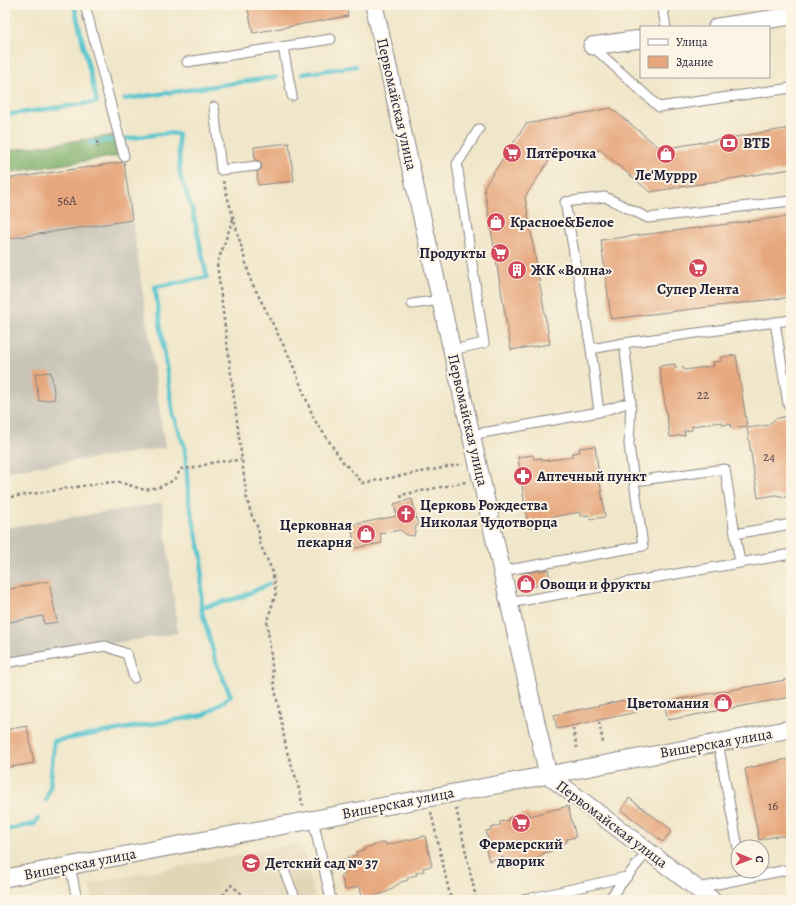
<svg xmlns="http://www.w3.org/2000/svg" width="796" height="905" font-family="Alegreya,serif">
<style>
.built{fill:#e3d6b7}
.industrial{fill:#c8c4b8}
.forest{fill:#7baf6a;stroke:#4e6852}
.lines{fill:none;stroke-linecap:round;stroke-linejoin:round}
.stream{stroke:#57c4ce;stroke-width:4.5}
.building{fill:#e6a77d}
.service-casing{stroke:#898482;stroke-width:11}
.minor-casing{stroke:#898482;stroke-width:19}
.path{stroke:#898482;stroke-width:2.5;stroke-dasharray:3 3;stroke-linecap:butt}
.service{stroke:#fff;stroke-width:9}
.minor{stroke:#fff;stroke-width:17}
.labels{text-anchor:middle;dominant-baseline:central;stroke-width:4;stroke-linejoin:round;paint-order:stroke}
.number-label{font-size:13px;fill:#53434c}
.street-label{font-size:15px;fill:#22223b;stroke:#fcf5e5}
.poi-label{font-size:15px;font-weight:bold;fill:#22223b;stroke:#fcf5e5;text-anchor:start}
</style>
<rect width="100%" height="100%" fill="#fcf5e5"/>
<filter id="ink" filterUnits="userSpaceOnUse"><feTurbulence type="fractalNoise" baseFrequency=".025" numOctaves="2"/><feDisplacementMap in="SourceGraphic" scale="8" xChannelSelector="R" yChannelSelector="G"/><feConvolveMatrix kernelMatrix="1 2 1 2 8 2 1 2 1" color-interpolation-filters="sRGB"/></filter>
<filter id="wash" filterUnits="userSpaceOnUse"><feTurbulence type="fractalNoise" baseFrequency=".012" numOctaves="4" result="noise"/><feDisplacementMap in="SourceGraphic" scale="16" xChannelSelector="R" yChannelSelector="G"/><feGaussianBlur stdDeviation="0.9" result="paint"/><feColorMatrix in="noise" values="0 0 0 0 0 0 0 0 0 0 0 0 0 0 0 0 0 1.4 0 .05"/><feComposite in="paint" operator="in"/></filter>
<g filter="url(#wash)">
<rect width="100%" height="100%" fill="#f0e6c9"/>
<path class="built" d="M301 843 315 900H93L90 884Z"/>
<path class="industrial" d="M124 162 165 448 5 471V179Z
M162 503 178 633 10 660 5 658V528Z"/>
<path class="forest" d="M115 135 118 156 5 173V151Z"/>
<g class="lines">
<path class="stream" d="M302 74 356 66
M125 99 276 77
M5 115 97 102 74 5
M90 143 117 139
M201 608 241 597 269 584
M46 800 50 787 54 741 204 715 231 696 217 665 201 608 202 559 189 502 185 448 173 415 155 287 207 277 193 212 180 175 178 134 167 133 125 139
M5 830 34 824 38 819"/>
</g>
<g id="blocks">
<path class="building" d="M247 5H346L348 16 253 33Z
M611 108 661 149 791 128V169L650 192 600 150 550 159 525 197 550 344 511 350 484 187 526 124Z
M289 143 294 181 258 185 257 172 261 169 262 165 259 161 255 160 254 147Z
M124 162 132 220 5 239V179Z
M791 216V297L611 319 601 240Z
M736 355 747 426 731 428 730 424 722 425V422L692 426V430L684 431 685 435 670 437 659 366 675 364V368L683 367 684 370 714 366 713 362 721 361V357Z
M51 372 55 399 39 401 35 374Z
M791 415V498L775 495 758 498 747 428 768 425 775 419Z
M595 446 605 517 590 519 589 515 581 516V512L551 517V520L543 521V526L528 528 518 457 533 455 534 459 542 458V461L572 457V453L580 452 579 448Z
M412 499 418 525 416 526 414 536 407 535 400 530 380 534 382 543 355 548 351 525 397 516 394 504Z
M548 569 551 583 525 588 522 574Z
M49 581 57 622 44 624 43 616 5 623V590Z
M791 679V697L668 720 664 702Z
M634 698 637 712 557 729 554 715Z
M27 726 34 763 5 768V730Z
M791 758V837L777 836 759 840 745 769Z
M629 798 672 830 663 842 621 810Z
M568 806 576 837 567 839V842L560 844V846L551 848 552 851 544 853 531 863 514 867 505 866 503 857 489 861 485 845 489 844 486 831 491 830V828L500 825V822L508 820V818L529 813V816Z
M425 836 432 866 423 868 424 871 416 873 417 875 408 877V880L401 882 387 892 370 897 362 896 360 886 345 890 341 875 345 874 342 861 348 859 347 857 357 855 356 852 365 850 364 848 385 842 386 845Z"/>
</g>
</g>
<g filter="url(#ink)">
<use href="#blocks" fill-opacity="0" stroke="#898482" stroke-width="1"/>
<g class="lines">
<g class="service-casing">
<path id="service" d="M85 5 124 156
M662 5 666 27
M592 46 659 107 791 88
M283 47 292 96
M187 62 331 39
M214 107 221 170 256 166
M412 304 441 300
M775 322 788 404
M591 349 624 343
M452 350 484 343 457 164 479 129
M599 412 591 349 565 202 605 197 648 218 791 201
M471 435 599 412 631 402 624 343 791 320
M634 481 725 469 735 534 791 524
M735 534 740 562
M502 571 643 546 629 445 631 402
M509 603 791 554
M5 663 105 646 127 654 134 678
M718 743 738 848
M313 819 331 900
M70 865 77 900
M285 873 296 900
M698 888 791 869
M523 900 626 877
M608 900 648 851"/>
</g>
<g class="minor-casing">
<path id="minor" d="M374 5 548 775 712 900
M717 27 791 16
M592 46 641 39
M5 878 791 729"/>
</g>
<path class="path" d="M97 141 98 148
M223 181 251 281 290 358 314 419 343 462 363 483 463 464
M233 219 217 264 247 500 252 516 258 528 260 544 272 570 276 593 267 621 274 684 287 752 297 781 303 806
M5 498 102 483 119 482 145 490 160 487 174 480 181 469 194 468 215 462 241 460
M402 498 401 495 466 482
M599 722 603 743
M573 728 577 748
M456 808 476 898
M431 812 451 900
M219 900 231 885 249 900"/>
<use href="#service" class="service"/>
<use href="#minor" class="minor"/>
</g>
</g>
<defs>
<g id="bank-disc" transform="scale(1)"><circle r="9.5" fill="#d1495b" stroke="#fcf5e5"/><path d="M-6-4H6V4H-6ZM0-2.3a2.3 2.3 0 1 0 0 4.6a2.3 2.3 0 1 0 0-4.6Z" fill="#fff"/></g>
<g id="supermarket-disc" transform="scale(1)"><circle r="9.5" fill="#d1495b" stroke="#fcf5e5"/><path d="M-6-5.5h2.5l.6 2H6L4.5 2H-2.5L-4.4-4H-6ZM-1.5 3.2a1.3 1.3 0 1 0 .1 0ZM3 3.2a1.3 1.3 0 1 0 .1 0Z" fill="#fff"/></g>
<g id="shop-disc" transform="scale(1)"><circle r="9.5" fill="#d1495b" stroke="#fcf5e5"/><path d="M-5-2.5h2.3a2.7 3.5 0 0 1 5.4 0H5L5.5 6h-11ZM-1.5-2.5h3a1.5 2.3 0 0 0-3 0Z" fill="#fff"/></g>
<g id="building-disc" transform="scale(1)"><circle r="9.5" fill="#d1495b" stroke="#fcf5e5"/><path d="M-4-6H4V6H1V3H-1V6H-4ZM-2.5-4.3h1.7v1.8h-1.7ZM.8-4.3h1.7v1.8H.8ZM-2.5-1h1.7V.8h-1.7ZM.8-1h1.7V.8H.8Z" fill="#fff"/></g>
<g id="pharmacy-disc" transform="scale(1)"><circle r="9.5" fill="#d1495b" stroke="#fcf5e5"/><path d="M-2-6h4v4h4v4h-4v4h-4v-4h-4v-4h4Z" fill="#fff"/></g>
<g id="church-disc" transform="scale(1)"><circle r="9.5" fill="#d1495b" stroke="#fcf5e5"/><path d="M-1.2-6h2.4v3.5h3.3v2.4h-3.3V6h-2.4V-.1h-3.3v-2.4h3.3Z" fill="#fff"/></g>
<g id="school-disc" transform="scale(1)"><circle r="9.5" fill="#d1495b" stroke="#fcf5e5"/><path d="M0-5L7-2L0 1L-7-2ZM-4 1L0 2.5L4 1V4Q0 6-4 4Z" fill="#fff"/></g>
</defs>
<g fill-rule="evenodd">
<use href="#bank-disc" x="729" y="143"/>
<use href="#supermarket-disc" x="512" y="153"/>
<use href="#shop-disc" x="666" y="154"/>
<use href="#shop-disc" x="496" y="222"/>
<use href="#supermarket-disc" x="500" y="253"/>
<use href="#supermarket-disc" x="698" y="268"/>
<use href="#building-disc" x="517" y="270"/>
<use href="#pharmacy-disc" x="523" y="476"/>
<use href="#church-disc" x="406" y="514"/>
<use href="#shop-disc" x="366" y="534"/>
<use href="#shop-disc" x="526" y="584"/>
<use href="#shop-disc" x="723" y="703"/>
<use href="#supermarket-disc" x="521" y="823"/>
<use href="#school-disc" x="251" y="863"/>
</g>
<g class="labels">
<g class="number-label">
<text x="67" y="200">56А</text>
<text x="703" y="394">22</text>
<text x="769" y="456">24</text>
<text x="773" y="805">16</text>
</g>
<g class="street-label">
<text transform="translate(397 104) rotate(77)">Первомайская улица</text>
<text transform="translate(468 420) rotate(77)">Первомайская улица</text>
<text transform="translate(716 743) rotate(-10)">Вишерская улица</text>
<text transform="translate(398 803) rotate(-11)">Вишерская улица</text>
<text transform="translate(612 824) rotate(37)">Первомайская улица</text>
<text transform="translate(80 864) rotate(-11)">Вишерская улица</text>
</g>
<g class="poi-label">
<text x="743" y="143">ВТБ</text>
<text x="526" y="153">Пятёрочка</text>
<text x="666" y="175" text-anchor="middle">Ле'Муррр</text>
<text x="510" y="222">Красное&amp;Белое</text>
<text x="486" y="253" text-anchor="end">Продукты</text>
<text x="531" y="270">ЖК «Волна»</text>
<text x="698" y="289" text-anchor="middle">Супер Лента</text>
<text x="537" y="476">Аптечный пункт</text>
<text x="420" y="505">Церковь Рождества<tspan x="420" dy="17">Николая Чудотворца</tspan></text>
<text x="352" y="525" text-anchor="end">Церковная<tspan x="352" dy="17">пекарня</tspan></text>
<text x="540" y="584">Овощи и фрукты</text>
<text x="709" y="703" text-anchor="end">Цветомания</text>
<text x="521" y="844" text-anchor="middle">Фермерский<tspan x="521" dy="17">дворик</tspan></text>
<text x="265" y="863">Детский сад № 37</text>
</g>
</g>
<rect width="796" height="905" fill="none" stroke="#fcf5e5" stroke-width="20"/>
<rect x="640" y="26" width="130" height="52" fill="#fcf5e5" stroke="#a5a1a1"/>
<rect x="648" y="39" width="20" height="6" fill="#ffffff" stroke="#a5a1a1"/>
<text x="676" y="46" font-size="12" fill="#22223b">Улица</text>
<rect x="648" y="56" width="20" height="12" fill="#e6a77d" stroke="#a5a1a1"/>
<text x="676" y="66" font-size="12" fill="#22223b">Здание</text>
<g transform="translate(750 859) rotate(91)"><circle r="19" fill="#fcf5e5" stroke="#a5a1a1"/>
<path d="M0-3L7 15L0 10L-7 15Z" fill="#d1495b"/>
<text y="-6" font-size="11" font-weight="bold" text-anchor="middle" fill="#22223b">С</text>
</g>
</svg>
